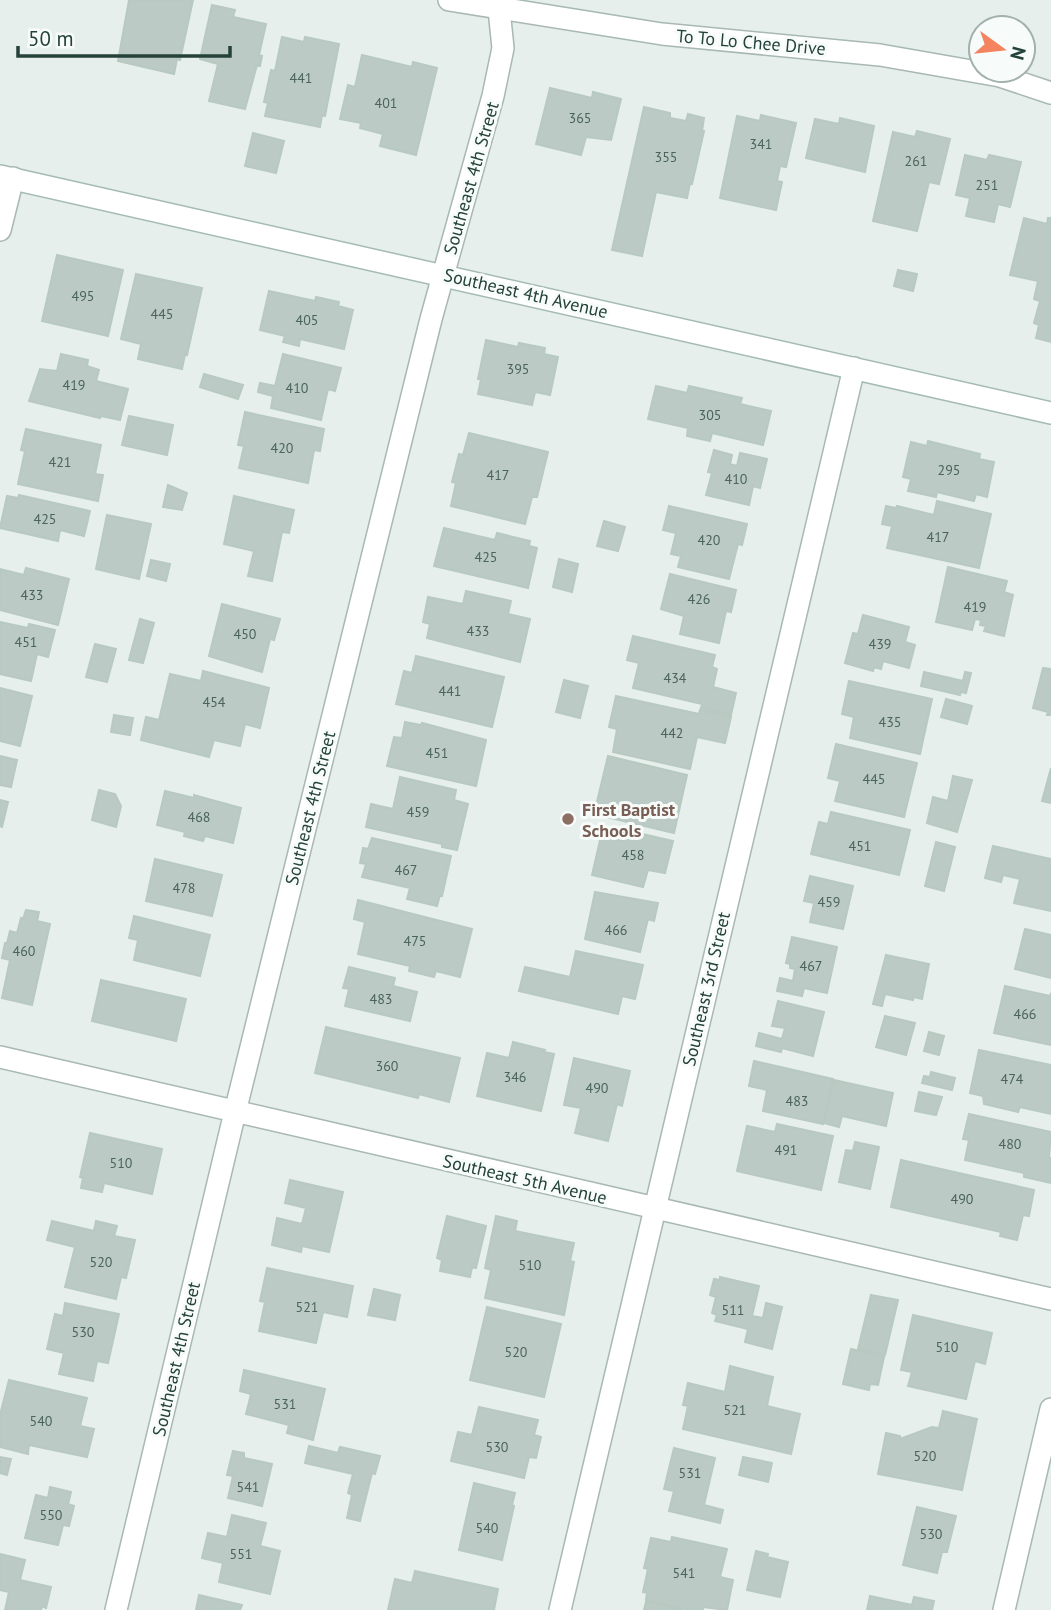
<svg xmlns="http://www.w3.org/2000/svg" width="1051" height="1610" font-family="'PT Sans',sans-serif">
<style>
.building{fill:#bbcac4;stroke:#b8c9c2;stroke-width:2}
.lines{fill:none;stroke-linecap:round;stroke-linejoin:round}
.minor-casing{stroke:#a8b8b2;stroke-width:24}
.secondary-casing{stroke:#a4bbb3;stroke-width:24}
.minor{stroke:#fff;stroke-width:21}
.secondary{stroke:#fff;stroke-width:21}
.education-dot{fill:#8d6e63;stroke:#f7fbf9;stroke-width:2.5}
.labels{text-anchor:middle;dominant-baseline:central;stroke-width:6;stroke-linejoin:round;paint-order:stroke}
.number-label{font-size:14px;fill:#4a645c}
.street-label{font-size:18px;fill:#24423a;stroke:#f7fbf9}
.education-label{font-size:18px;font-weight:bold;fill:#785e54;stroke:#f7fbf9;text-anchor:start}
</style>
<rect width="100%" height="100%" fill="#e6efeb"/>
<path class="building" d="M129 0H193L180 60 177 59 174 74 118 61Z
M212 5 235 10 233 17 266 24 259 55 262 56 260 66 257 65 245 109 209 101 218 64 200 59Z
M282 37 304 42 305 37 339 44 325 116 322 115 320 127 265 116 268 103 264 102 271 70 275 71Z
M362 55 412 67 413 62 437 68 416 155 380 146 383 134 360 128 361 123 340 119 348 85 355 87Z
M550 88 592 98 593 92 621 99 611 140 586 137 581 155 536 144Z
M644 107 670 113V118L686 121 688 114 704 118 702 131H704L692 184 690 183 687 198 656 192 642 256 612 250Z
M761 115 796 123 786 167 780 166 777 181 782 182 776 210 720 198 737 116 760 121Z
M840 118 874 126 865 172 806 158 815 119 839 124Z
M917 131 950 139 939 184 929 182 917 231 873 221 893 132 915 137Z
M253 133 284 141 276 173 245 166Z
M965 155 987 160 989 155 1021 162 1010 207 998 204 994 222 966 216 970 198 956 195Z
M1024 218 1047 224 1048 218H1051V342L1036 338 1039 325 1034 323 1040 301 1034 299 1038 281 1010 275Z
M57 255 123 270 108 336 42 321Z
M898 270 917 274 913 291 894 286Z
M136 274 202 288 187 355 185 354 182 369 138 359 141 344 121 339Z
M269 291 315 301 316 297 339 302 338 306 353 310 344 349 300 339 299 346 283 342 285 336 260 330Z
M486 340 518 347 519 343 545 348 544 354 558 357 550 395 535 392 532 405 478 394 481 379H478Z
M61 354 88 360 87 366 99 370 96 381 128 389 120 420 101 416 100 418 29 401 40 369 57 371Z
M283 354 341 368 335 391 328 389 321 420 271 408 273 396 258 392 260 383 275 386Z
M204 374 243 385 238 399 200 387Z
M656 386 687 393 689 386 742 398 740 404 771 411 763 445 712 433 710 441 687 436 688 428 648 419Z
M245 412 324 429 320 451 314 450 308 483 239 468 244 446 238 445Z
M129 416 173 425 167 455 122 445Z
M26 429 101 445 95 474 103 475 98 501 18 484 25 451 21 450Z
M469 433 548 452 537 497H532L525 524 451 506 456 483 452 482 459 454 463 455Z
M928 441 980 454 979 459 994 462 987 497 976 494 974 501 937 492 936 497 908 491 911 479 903 477 911 442 927 446Z
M714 450 732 455 730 464 737 466 740 453 767 459 760 488 753 486 749 505 706 495 712 473 708 472Z
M168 485 187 493 182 510 163 507Z
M19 495 90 511 84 536 60 530 58 541 0 528 7 496 18 498Z
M234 496 294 510 289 533 282 532 272 581 248 576 254 551 224 544Z
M937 501 991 514 979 568 887 548 892 526 882 524 886 506 896 508 897 506 934 515Z
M669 506 747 524 742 545 738 544 729 579 678 567 681 556 671 554 676 533 663 530Z
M107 515 151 524 139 579 96 569Z
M604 521 625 527 618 551 597 546Z
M444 528 495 540 497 533 530 541 529 546 537 548 528 588 434 566Z
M559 559 578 564 572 592 553 587Z
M151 560 170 564 166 581 147 576Z
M948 567 1007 581 1004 592 1013 595 1004 636 984 631 986 626 980 625 981 620 975 619 972 630 936 622Z
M26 568 69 579 58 625 0 610V569L24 575Z
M670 574 736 590 731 612 726 611 719 643 680 634 684 616 661 609Z
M466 591 511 601 508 614 530 619 520 662 427 638 430 624 423 622 428 597 463 604Z
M222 604 280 619 274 640 270 639 262 672 209 656Z
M863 615 909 627 905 642 915 645 909 668 883 661 881 669 874 667 873 671 845 663 853 633 858 634Z
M140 619 154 623 143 663 129 660Z
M0 622 28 628 29 624 55 630 48 657 37 654 31 681 0 674Z
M633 636 715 655 712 667 717 669 713 687 736 693 731 715 701 708 702 704 633 688 639 663 627 660Z
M95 644 116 649 107 682 86 677Z
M416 656 504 677 492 727 396 704 404 671 412 673Z
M1043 668 1051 669V715H1047L1048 712 1033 708Z
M203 671 269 688 260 728 245 724 240 746 214 740 209 757 141 740 146 717 159 720 170 674 201 681Z
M924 672 963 681 965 672 971 673 966 693 961 692 960 695 921 686Z
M564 680 588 686 580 718 556 712Z
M849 681 932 699 920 754 850 738 854 717 842 714Z
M0 688 32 696 20 746 0 741Z
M616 696 699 714 700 710 731 717 725 743 697 737 690 769 613 752 617 729 609 727Z
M946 699 972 706 967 724 941 717Z
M114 715 133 718 130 735 111 732Z
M405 722 421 725 422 723 486 740 476 786 387 766 394 737 402 738Z
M836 744 917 763 904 817 835 801 840 781 828 778Z
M0 756 17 760 11 787 0 785Z
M608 756 687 775 674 833 594 814Z
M1051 768V803L1042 801Z
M953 776 972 780 957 832 927 823 933 797 948 801Z
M400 777 456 790 454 800 468 804 457 850 442 847V844L366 827 371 804 393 809Z
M99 790 115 794 121 806 116 827 92 820Z
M165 791 194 798V795L241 808 233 843 205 836 203 841 184 836 185 832 157 825Z
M0 800 8 802 2 827 0 826Z
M831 812 910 830 899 875 811 854 819 822 828 824Z
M625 830 673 841 665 873 648 870 643 887 592 875 601 836 622 841Z
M372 838 451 856 442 896 440 895 437 906 407 899 410 888 362 877 366 864 360 863 363 848 368 849Z
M936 842 955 847 944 891 925 886Z
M993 846 1051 859V911L1014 903 1020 879 1003 875 1001 882 985 878Z
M155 859 222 875 212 916 146 901Z
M810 876 853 886 843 929 810 922 814 903 804 901Z
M595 892 658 903 654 921 648 919 640 952 585 939Z
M358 900 472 929 460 977 436 971 434 977 409 971 410 966 358 954 365 922 354 919Z
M26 910 39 912 37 921 50 924 32 1005 2 998 10 960 2 958 5 943H7L10 931 17 933 21 918 23 919Z
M134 916 210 935 200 976 134 960 138 940 129 938Z
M1025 929 1051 935V978L1015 969Z
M792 937 837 947 827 993 804 988 802 996 777 991 780 978 793 981 795 969 790 968V964L786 963Z
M576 951 643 965 635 999 622 996 618 1014 519 991 525 967 570 977Z
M886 955 929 964 922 999 914 997 913 1000 885 994 882 1006 873 1004Z
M349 967 395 978 393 986 417 992 410 1021 345 1006 349 989 343 988Z
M101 980 186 999 176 1041 92 1021Z
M1005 986 1050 996 1051 993V1045L994 1033Z
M778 1001 824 1012 813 1056 782 1048 781 1052 756 1046 759 1033 782 1039 785 1028 772 1026Z
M885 1016 915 1023 906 1055 876 1047Z
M326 1027 460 1058 449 1102 419 1094 418 1098 315 1073Z
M929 1032 944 1036 939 1055 924 1051Z
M513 1042 545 1050 544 1052 554 1054 541 1111 477 1096 487 1053 509 1058Z
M979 1050 1051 1065V1114L1020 1107 1018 1112 984 1104 983 1096 970 1093Z
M574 1058 630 1071 622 1106 617 1104 608 1141 575 1133 581 1108 564 1105Z
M754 1061 833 1079 823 1124 763 1111 767 1090 749 1086Z
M931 1072 955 1078 952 1090 922 1083 924 1076 930 1077Z
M834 1080 893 1093 886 1126 842 1116 839 1127 824 1123Z
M919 1092 942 1097 936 1115 915 1111Z
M969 1114 1051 1132 1049 1158H1051V1183L1024 1177V1173L965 1160 969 1140 963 1139Z
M777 1124 833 1136 821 1190 737 1171 747 1126 775 1132Z
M90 1133 162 1149 152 1194 104 1183 102 1192 81 1188 83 1178 80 1177Z
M855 1142 879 1147 870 1189 839 1182 846 1150 853 1151Z
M901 1160 1034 1190 1029 1216 1023 1215 1017 1240 1000 1236 1001 1232 891 1207Z
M290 1180 343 1192 329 1252 302 1246 301 1252 272 1245 277 1218 302 1224 306 1208 285 1203Z
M447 1216 486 1226 476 1268 472 1267 470 1277 440 1271 442 1260 437 1258Z
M496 1216 517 1221 515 1231 574 1243 570 1261 574 1262 564 1315 485 1298 491 1270 485 1268Z
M52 1221 94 1231 96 1221 117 1226 114 1236 135 1240 126 1278 121 1277 116 1299 65 1287 75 1247 47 1240Z
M267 1268 353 1286 347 1317 323 1312 316 1343 259 1331 265 1302 260 1301Z
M720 1277 759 1286 752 1316 763 1318 766 1303 782 1307 772 1349 745 1342 748 1329 715 1321 717 1315 712 1313 716 1297 710 1295 714 1279 720 1280Z
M374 1289 400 1295 395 1320 368 1315Z
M871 1295 898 1300 885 1355 858 1349Z
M65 1303 119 1314 108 1363 97 1361 93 1381 59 1374 64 1353 47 1349 55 1314 63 1316Z
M487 1307 561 1324 544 1397 470 1380Z
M913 1315 992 1333 985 1364 975 1361 966 1399 908 1386 912 1372 901 1370Z
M851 1349 884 1357 878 1385 870 1384 869 1390 843 1384Z
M730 1366 773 1377 767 1406 800 1414 791 1454 683 1429 688 1406 683 1405 688 1383 725 1392Z
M244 1370 325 1389 313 1440 287 1433 289 1425 246 1414 251 1394 240 1391Z
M9 1380 87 1398 80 1426 94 1429 87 1457 29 1445 28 1454 0 1447V1415Z
M479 1407 538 1420 534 1435 541 1437 536 1458 529 1457 524 1478 451 1461 458 1432 472 1435Z
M943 1411 977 1419 962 1490 878 1474 886 1433 900 1436V1439L932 1427 939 1428Z
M309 1446 338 1453 340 1447 380 1456 375 1474 372 1473 360 1521 347 1518 352 1495 348 1493 353 1474 305 1463Z
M674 1448 715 1458 704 1505 723 1510 720 1523 669 1511 674 1491 664 1489Z
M233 1451 244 1453V1458L272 1464 262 1506 228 1498 233 1476 227 1475Z
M0 1457 11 1459 7 1475 0 1473Z
M743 1457 772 1463 768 1482 739 1475Z
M474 1483 515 1493 512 1505 514 1506 502 1560 459 1550Z
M50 1487 71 1492 68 1504 74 1506 69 1526 63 1525 58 1545 25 1538 36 1495 48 1498Z
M917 1507 956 1516 947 1552H942L937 1573 903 1565Z
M232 1515 266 1523 260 1546 280 1551 270 1594 219 1582 223 1563 202 1558 208 1533 227 1537Z
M672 1537 727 1549 720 1577 733 1580 727 1610 703 1607V1610H690L646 1600 647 1593 643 1592 648 1569 644 1568 651 1538 671 1542Z
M756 1551 768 1554 767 1557 788 1562 780 1597 747 1590Z
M0 1554 25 1560 20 1580 51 1587 46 1608 42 1606 41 1610H5L9 1592 0 1590Z
M415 1571 498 1589 494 1610H388L395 1579 412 1583Z
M199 1595 242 1605 240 1610H196Z
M870 1596 912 1605 914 1597 934 1601 932 1610H867Z
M646 1602 671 1607 683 1610H644Z"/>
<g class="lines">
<g class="minor-casing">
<path id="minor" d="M449 0 662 34 880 55 1000 76 1051 93
M0 230 13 178
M0 1057 1051 1299
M116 1610 235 1112 431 319 493 96 503 48 498 0
M560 1610 854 368
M1004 1610 1051 1409"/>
</g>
<g class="secondary-casing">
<path id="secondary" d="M0 176 1051 413"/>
</g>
<use href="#minor" class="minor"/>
<use href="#secondary" class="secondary"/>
</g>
<circle class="education-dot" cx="568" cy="819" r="7"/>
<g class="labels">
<g class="number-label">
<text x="301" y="78">441</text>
<text x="386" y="103">401</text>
<text x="580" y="118">365</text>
<text x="761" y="144">341</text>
<text x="666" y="157">355</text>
<text x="916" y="161">261</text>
<text x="987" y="185">251</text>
<text x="83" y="296">495</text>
<text x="162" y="314">445</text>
<text x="307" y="320">405</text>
<text x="518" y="369">395</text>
<text x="74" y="385">419</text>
<text x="297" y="388">410</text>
<text x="710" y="415">305</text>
<text x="282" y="448">420</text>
<text x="60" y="462">421</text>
<text x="949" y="470">295</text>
<text x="498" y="475">417</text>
<text x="736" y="479">410</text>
<text x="45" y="519">425</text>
<text x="938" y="537">417</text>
<text x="709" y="540">420</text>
<text x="486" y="557">425</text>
<text x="32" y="595">433</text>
<text x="699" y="599">426</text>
<text x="975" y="607">419</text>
<text x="478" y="631">433</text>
<text x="245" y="634">450</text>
<text x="26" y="642">451</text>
<text x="880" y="644">439</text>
<text x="675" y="678">434</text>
<text x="450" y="691">441</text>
<text x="214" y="702">454</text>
<text x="890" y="722">435</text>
<text x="672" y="733">442</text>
<text x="437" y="753">451</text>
<text x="874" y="779">445</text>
<text x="418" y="812">459</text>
<text x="199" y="817">468</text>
<text x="860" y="846">451</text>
<text x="633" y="855">458</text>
<text x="406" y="870">467</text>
<text x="184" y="888">478</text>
<text x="829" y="902">459</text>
<text x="616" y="930">466</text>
<text x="415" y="941">475</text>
<text x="24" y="951">460</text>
<text x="811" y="966">467</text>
<text x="381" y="999">483</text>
<text x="1025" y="1014">466</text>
<text x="387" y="1066">360</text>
<text x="515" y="1077">346</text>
<text x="1012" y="1079">474</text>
<text x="597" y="1088">490</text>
<text x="797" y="1101">483</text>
<text x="1010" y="1144">480</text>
<text x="786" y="1150">491</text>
<text x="121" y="1163">510</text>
<text x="962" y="1199">490</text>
<text x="101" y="1262">520</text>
<text x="530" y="1265">510</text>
<text x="307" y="1307">521</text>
<text x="733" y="1310">511</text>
<text x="83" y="1332">530</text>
<text x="947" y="1347">510</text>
<text x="516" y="1352">520</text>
<text x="285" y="1404">531</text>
<text x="735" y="1410">521</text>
<text x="41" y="1421">540</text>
<text x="497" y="1447">530</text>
<text x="925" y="1456">520</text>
<text x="690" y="1473">531</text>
<text x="248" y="1487">541</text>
<text x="51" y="1515">550</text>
<text x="487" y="1528">540</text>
<text x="931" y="1534">530</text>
<text x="241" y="1554">551</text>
<text x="684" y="1573">541</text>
</g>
<g class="street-label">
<text transform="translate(751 42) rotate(5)">To To Lo Chee Drive</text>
<text transform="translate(471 178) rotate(-74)">Southeast 4th Street</text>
<text transform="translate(526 293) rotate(13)">Southeast 4th Avenue</text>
<text transform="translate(310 808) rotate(-76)">Southeast 4th Street</text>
<text transform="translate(706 989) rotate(-77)">Southeast 3rd Street</text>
<text transform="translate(525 1179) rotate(13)">Southeast 5th Avenue</text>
<text transform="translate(176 1359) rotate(-77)">Southeast 4th Street</text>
</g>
<g class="education-label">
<text x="582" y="809">First Baptist<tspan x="582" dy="21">Schools</tspan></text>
</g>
</g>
<g transform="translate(1002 49) rotate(105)"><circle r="33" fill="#f7fbf9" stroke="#a3b1ad" stroke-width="2"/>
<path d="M0-5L12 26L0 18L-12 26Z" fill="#f4845f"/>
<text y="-10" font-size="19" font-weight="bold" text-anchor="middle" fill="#24423a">N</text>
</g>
<path d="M18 46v10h212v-10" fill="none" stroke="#24423a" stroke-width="3.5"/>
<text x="28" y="46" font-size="21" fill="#24423a" stroke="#f7fbf9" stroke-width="5" paint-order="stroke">50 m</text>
</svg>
